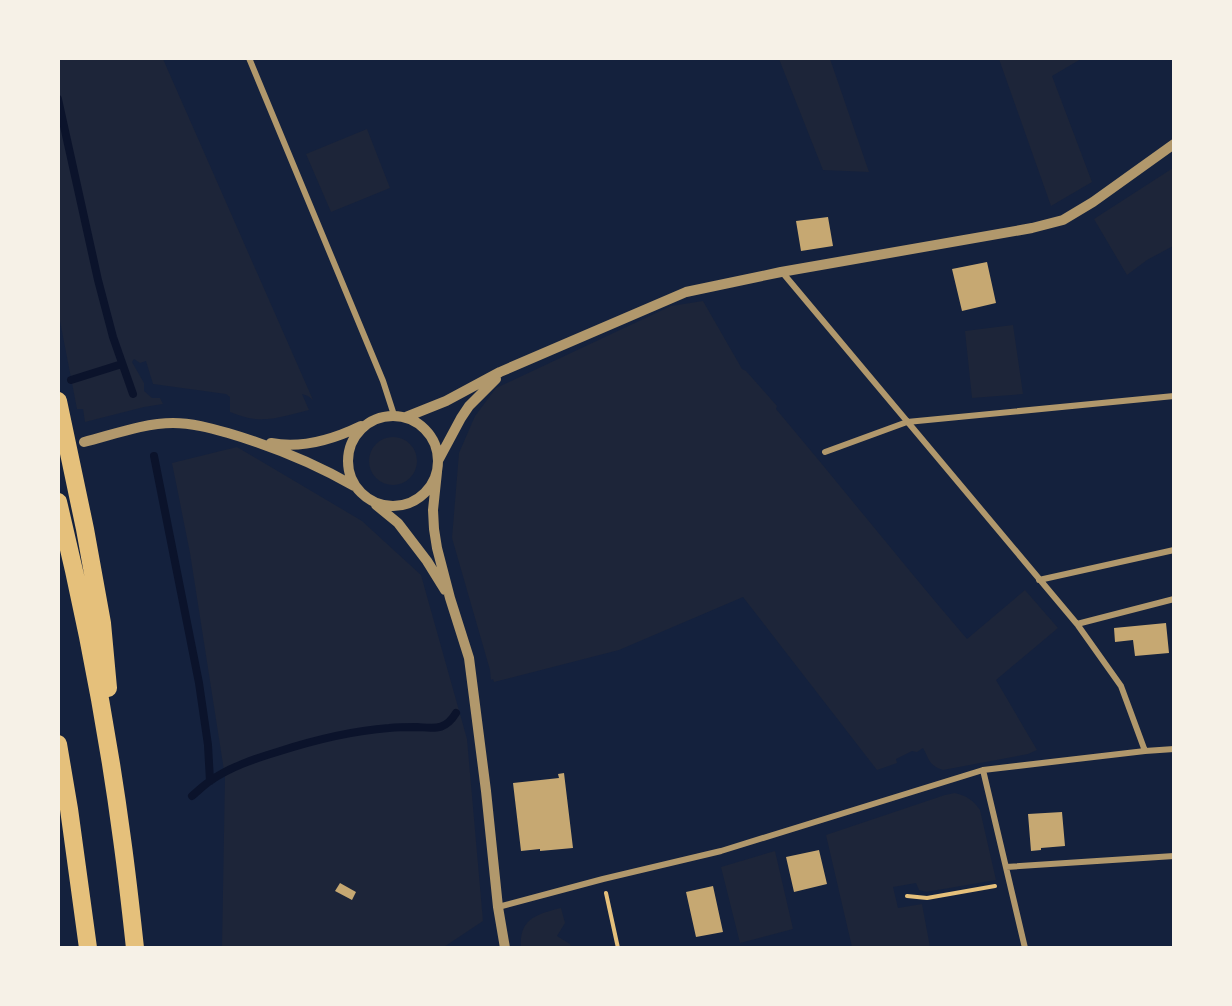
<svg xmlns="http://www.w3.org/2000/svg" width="1232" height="1006" font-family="'Roboto Serif',serif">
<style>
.green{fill:#1d2539}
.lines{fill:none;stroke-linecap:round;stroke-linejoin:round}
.stream{stroke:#0b132b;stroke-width:8}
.building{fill:#c6a872}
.path{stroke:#e5c07b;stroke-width:4}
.minor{stroke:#b1986c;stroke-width:6}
.tertiary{stroke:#b1986c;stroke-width:10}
.motorway{stroke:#e5c07b;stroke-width:18}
</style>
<rect width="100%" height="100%" fill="#14213d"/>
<path class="green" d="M58 59H163L313 400 308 396 302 394 309 410C292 414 272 421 255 419 246 418 238 415 230 412V397L226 394 153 384 146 361 140 363 134 359 132 362 144 383V391L152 398H160L163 404 144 407 85 422 83 409H77L59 316Z
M779 59H830L869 172 823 170Z
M999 59H1081L1052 76 1092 182 1051 206Z
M367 129 390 188 331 212 306 154Z
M1173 168V246L1147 260 1127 275 1094 219Z
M703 301 742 369 746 371 777 406 776 409C840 485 902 563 967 639L1025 590 1058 628 996 680 1037 750 1028 754 943 770C929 765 930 761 923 748L917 752 912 751 896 759 897 763 877 770 743 597 619 650 494 682 493 679 491 680 490 670 452 538 459 453 475 416 496 388 671 306Z
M1013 325 1023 394 972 398 965 331Z
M369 461a24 24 0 1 1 48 0a24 24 0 1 1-48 0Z
M237 447 362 521 421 575 467 739 483 921 444 947H222L225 777 190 553 172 463Z
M955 793C967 796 973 800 980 810L996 880 926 892 919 890 916 883 893 887 898 908 922 904 930 947H852L826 835 945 795Z
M775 851 793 929 740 943 721 867Z
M561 908 565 923 557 936 570 944 571 947H521C519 918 538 914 561 908Z"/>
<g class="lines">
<path class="stream" d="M58 99 98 280 113 337 133 394
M71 380 122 364
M154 456 199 683 208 745 210 781
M192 796C198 791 204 785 210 781 230 767 254 759 277 752 314 740 350 731 389 728 398 727 407 727 417 727 435 728 445 731 456 713"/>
</g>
<path class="building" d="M828 217 833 246 801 251 796 221Z
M987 262 996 303 962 311 952 269Z
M1166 623 1169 653 1135 656 1133 640 1115 642 1114 628Z
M564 773 573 848 540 851V849L521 851 513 783 559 778 558 774Z
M1062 812 1065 846 1041 848V850L1031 851 1028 814Z
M819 850 827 884 794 892 786 857Z
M340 883 356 892 352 900 335 891Z
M713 886 723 932 696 937 686 892Z"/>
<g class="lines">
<path class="path" d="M606 893 618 948
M907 896 927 898 995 886"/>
<path class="minor" d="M249 58 383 381 394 415
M782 272 1077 624 1121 686 1145 751
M825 452 907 422 1174 396
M1039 580 1174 550
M1077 624 1174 599
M983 770 1025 948
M1006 867 1174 856
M498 907 603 879 721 851 983 770 1145 751 1174 749"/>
<path class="tertiary" d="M348 461a45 45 0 1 1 90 0a45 45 0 1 1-90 0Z
M406 417 446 401 500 372 686 292 781 272 1032 228 1063 220 1093 202 1174 144
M84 442C112 435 144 423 173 423 192 423 210 428 228 433 272 446 314 463 354 486
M271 443C301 449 334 439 361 426
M439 459 461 418 469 406 496 379
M437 472 433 510 434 529 437 548 450 598 469 658 486 791 498 907 505 948
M376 505 398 523 427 561 445 590"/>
<path class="motorway" d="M58 401 85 529 102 623 108 688
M58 502C85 613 107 726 122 839 127 875 131 911 135 948
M58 744 69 809 88 948"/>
</g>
<rect width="1232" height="1006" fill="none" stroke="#f6f1e7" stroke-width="120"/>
</svg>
